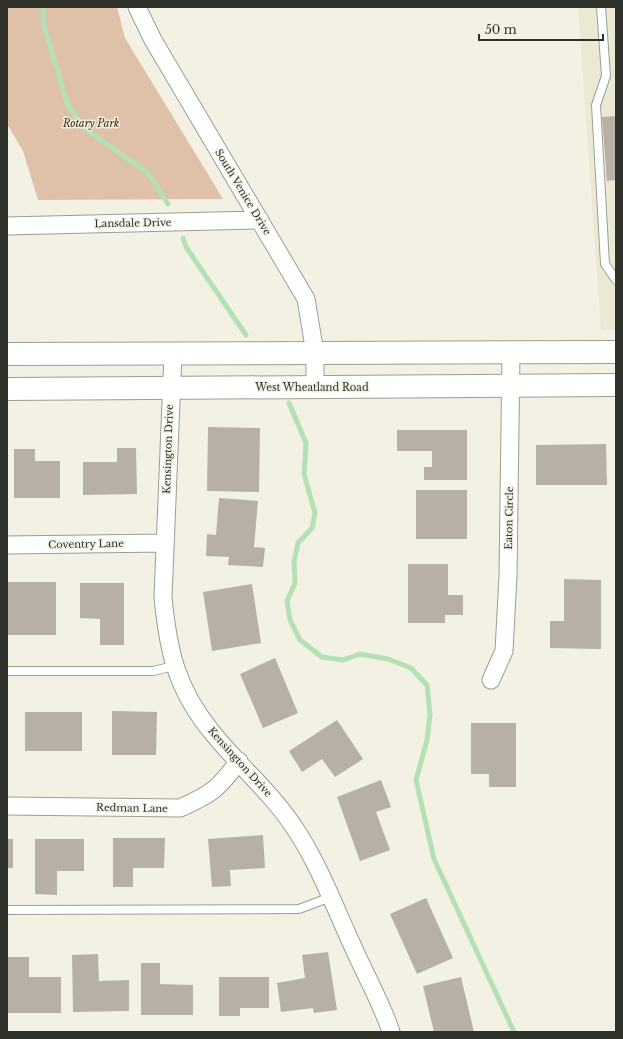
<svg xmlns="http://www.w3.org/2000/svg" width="623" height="1039" font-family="'Libre Baskerville',serif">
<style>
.built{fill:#ebe9d4}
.green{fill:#dfc1a9}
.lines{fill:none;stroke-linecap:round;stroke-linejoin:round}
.stream{stroke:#b3e1b4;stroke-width:5}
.building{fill:#b7b1a5}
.service-casing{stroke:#9e9d90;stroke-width:10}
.minor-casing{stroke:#9e9d90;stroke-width:19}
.secondary-casing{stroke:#9e9d90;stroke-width:24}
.service{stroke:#fff;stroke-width:8}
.minor{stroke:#fff;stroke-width:17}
.secondary{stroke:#fff;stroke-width:22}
.labels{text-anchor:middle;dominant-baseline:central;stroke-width:3;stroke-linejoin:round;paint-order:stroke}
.park-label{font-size:10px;font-style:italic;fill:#422203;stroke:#f2f1e4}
.street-label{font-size:10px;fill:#31312c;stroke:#f2f1e4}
</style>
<rect width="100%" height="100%" fill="#f2f1e4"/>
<path class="built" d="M578 7H616V330H601Z"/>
<path class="green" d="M7 7H117L125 38 223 199 38 200 23 151 7 124Z"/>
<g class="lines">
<path class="stream" d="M43 7 44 25 67 103 84 128 149 174 168 204
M183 238 186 247 246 335
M289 403 306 443 304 474 315 513 312 528 298 543 294 561 295 583 287 601 290 620 300 640 322 657 343 660 360 654 388 659 411 668 427 685 430 715 427 740 416 780 434 859 514 1032"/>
</g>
<path class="building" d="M616 116V180L607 181 602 117Z
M208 427 260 428 259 492 207 491Z
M397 430H467V480H424V467H432V451H397Z
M606 444 607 485H536V445Z
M117 448H136L137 494 83 495V462H117Z
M14 449H35V461H60V498H14Z
M416 490H467V539H416Z
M219 498 258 501 254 547 265 548 263 567 228 565 229 557 206 556 207 534 216 535Z
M408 564H448V595H463V615H445V623H408Z
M564 579 601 580V649L550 648V621H564Z
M7 582H56V635H7Z
M80 583H124V645H100V619L80 618Z
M252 584 261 643 212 651 203 592Z
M275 658 298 713 263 728 240 674Z
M112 711 157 712 156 755H112Z
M25 712H82V751H25Z
M337 720 363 759 335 777 322 759 302 772 289 751Z
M471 723H516V787H489V774H471Z
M381 780 391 807 376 812 390 850 360 861 337 797Z
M263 835 265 868 230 870 231 886 212 887 208 839Z
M113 838H165L164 868H133V887H113Z
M7 839H13V868H7Z
M35 839H84V871H57V895L35 894Z
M426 898 453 958 417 974 390 914Z
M328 952 337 1010 314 1013 313 1008 281 1012 277 983 305 978 302 955Z
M98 954 99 981 129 980V1011L73 1012 72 955Z
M7 957H29V977H61V1013H7Z
M141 963H160V984L193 985V1015H141Z
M219 977H269V1008H240V1016H219Z
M461 977 474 1032H434L423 986Z"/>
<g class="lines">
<g class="service-casing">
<path id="service" d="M601 7 606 76 596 105 605 264 616 280
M7 671H153L174 666
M7 910 299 909 331 897"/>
</g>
<g class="minor-casing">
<path id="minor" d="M137 7 153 40 306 299 315 353V387
M7 226 260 220
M173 353 163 597C168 650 176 688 211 731 237 764 270 791 294 827 319 864 335 908 354 949 366 976 382 1004 391 1032
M7 545 165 543
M491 680 504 651 508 576 511 352
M7 806 180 808C212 794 218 789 239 761"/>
</g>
<g class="secondary-casing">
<path id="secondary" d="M7 354 616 352
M7 389 616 385"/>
</g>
<use href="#service" class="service"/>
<use href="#minor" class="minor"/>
<use href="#secondary" class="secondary"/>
</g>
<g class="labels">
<g class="park-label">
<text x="91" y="123">Rotary Park</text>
</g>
<g class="street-label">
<text transform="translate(243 192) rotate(59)">South Venice Drive</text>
<text transform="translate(133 223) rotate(-1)">Lansdale Drive</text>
<text x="312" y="387">West Wheatland Road</text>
<text transform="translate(168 449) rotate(-88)">Kensington Drive</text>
<text transform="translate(509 518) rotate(-89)">Eaton Circle</text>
<text transform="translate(86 544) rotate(-1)">Coventry Lane</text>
<text transform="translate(240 762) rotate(48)">Kensington Drive</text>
<text transform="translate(132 808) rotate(1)">Redman Lane</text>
</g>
</g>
<rect width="623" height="1039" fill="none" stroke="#31312c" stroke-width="16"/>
<path d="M479 34v6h124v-6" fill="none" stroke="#31312c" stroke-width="2"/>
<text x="485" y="34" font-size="12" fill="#31312c" stroke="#f2f1e4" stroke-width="3" paint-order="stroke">50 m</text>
</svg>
